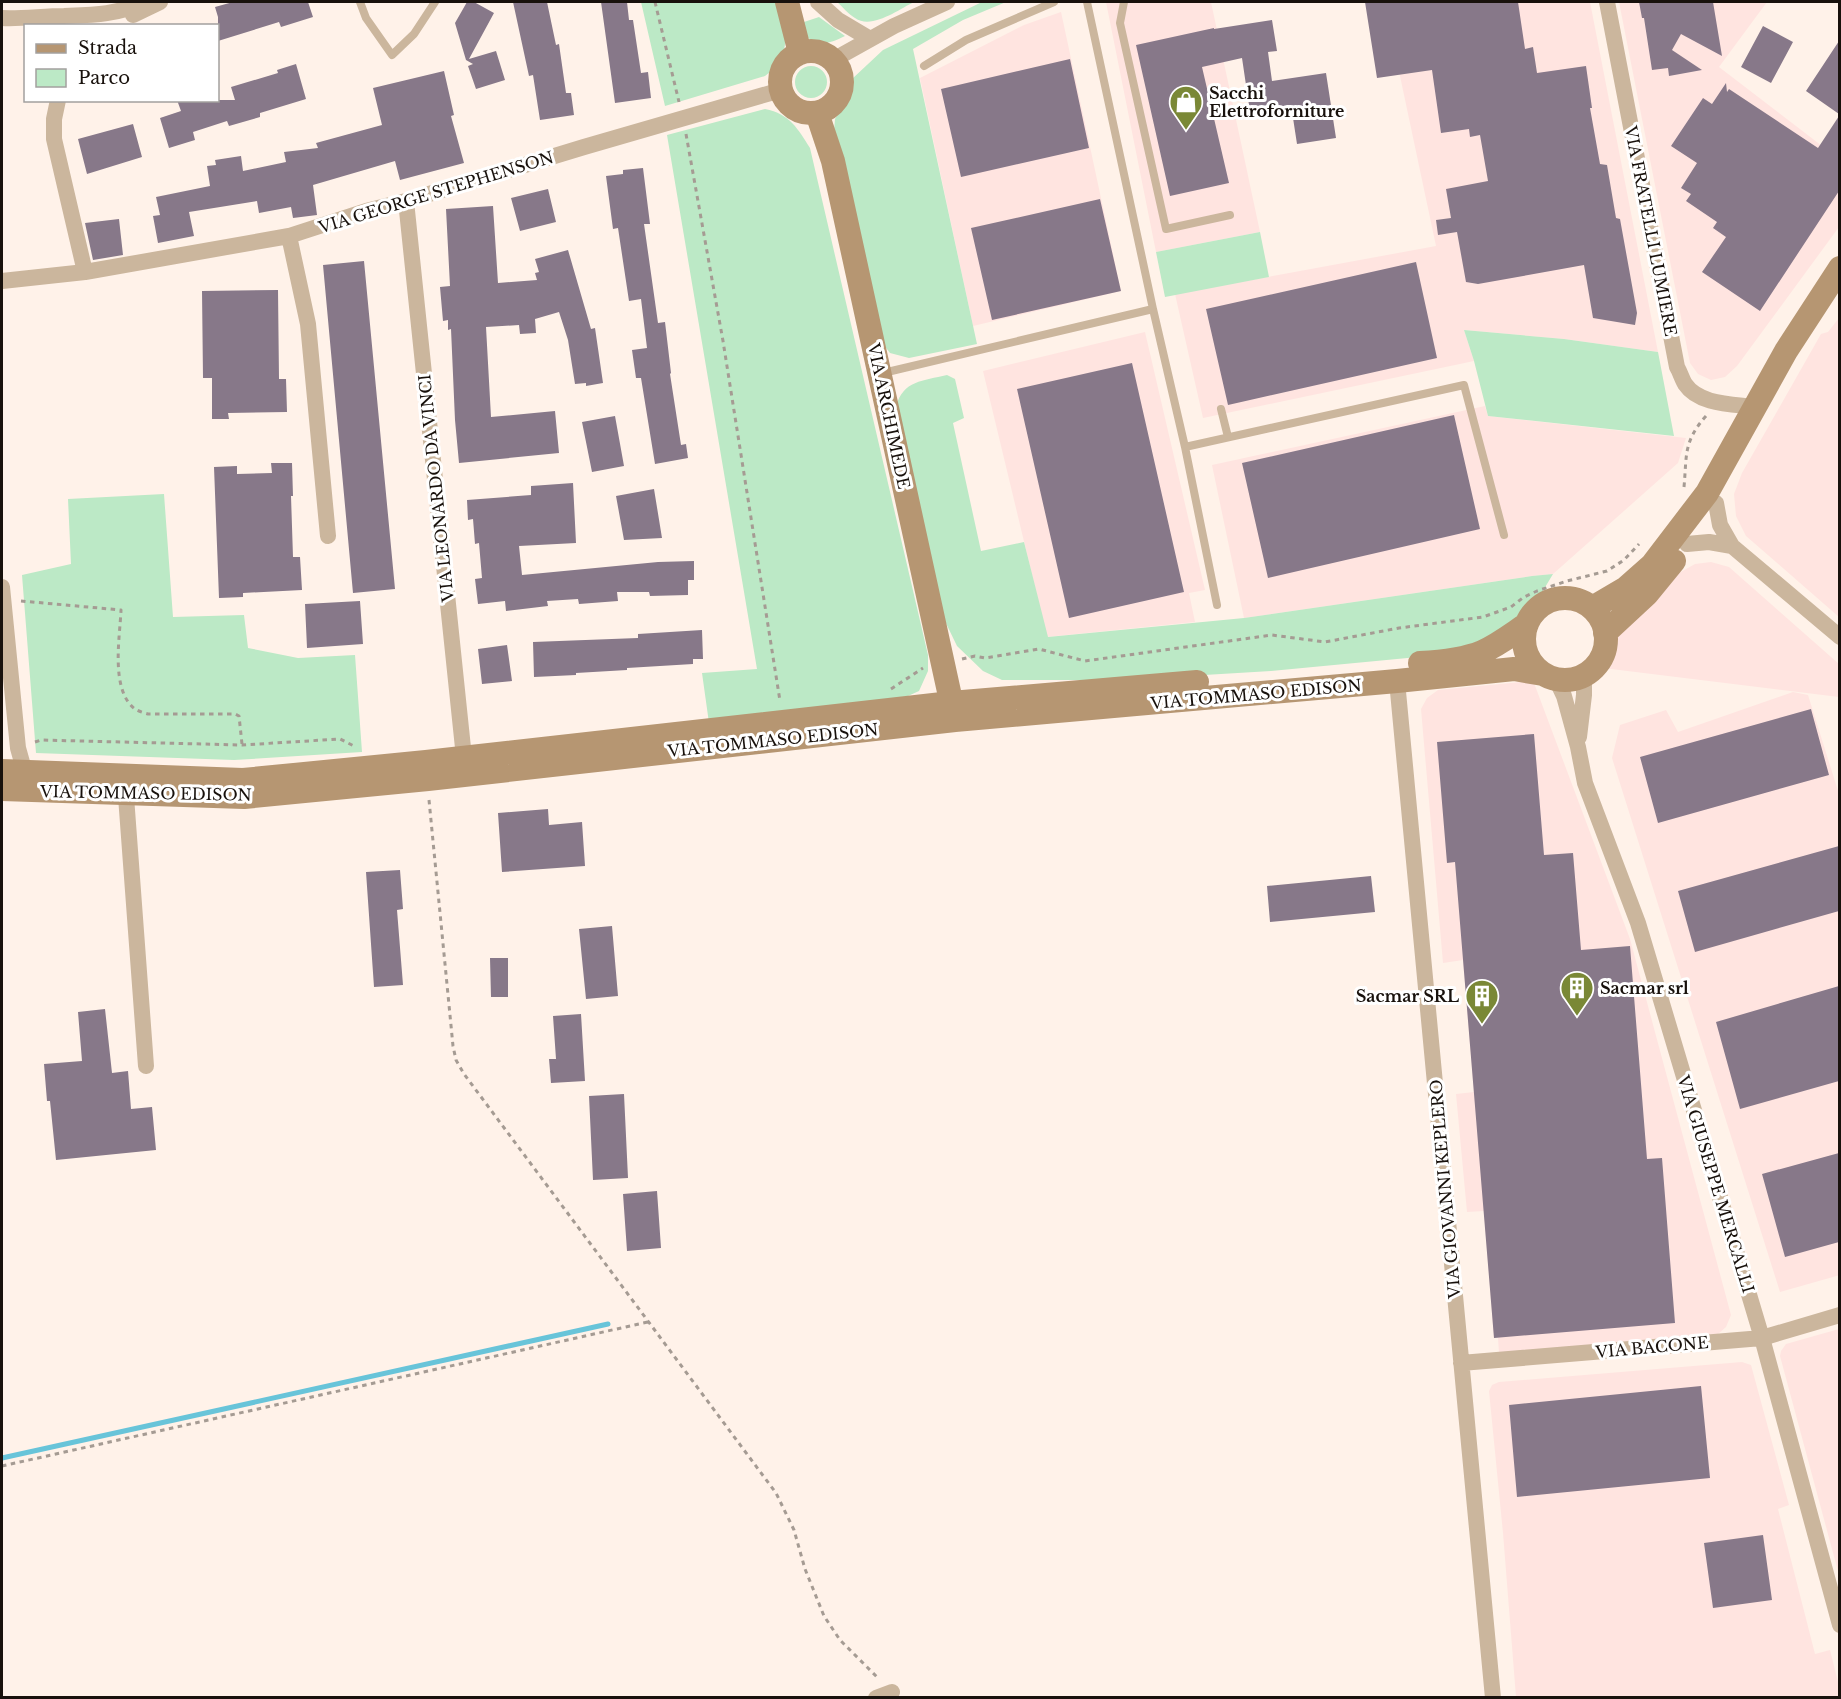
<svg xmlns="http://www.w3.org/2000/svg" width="1841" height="1699" font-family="'Libre Baskerville',serif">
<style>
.industrial{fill:#ffe4e0}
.green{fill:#bce9c6}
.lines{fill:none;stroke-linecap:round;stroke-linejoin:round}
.stream{stroke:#68c4d9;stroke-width:5}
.building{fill:#877889}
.path{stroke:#a59b93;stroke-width:3;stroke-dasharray:4.5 4.5;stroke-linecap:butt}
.lane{stroke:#cbb69d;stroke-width:8}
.street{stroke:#cbb69d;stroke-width:16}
.secondary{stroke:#b69672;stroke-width:24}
.labels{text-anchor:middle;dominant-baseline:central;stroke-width:6;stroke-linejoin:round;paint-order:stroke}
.poi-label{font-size:16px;font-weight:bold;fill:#18110c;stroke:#fff;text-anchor:start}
.street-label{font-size:16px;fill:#18110c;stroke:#fff}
</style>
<rect width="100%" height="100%" fill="#fff2e9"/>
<path class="industrial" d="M1106 2H1211L1260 232 1156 252Z
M1386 2H1590L1658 352 1564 339 1464 330 1474 361 1203 418 1175 294 1436 246 1400 76Z
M1619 2H1767L1719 67 1839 159V227L1737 366 1725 377 1711 380 1698 374 1690 363Z
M1061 12 1121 291 973 326 920 78 1024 25Z
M1839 318V617L1746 536 1736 516 1734 494 1742 473 1821 334 1828 332Z
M1145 332 1205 590 1189 593 1195 622 1047 637 983 371Z
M1485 406 1488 416 1686 438 1678 463 1553 574 1532 576 1244 618 1212 465Z
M1711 562 1729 567 1839 664V697L1603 668 1614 636 1679 573 1695 564Z
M1530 681 1534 683 1630 939 1731 1315 1726 1327 1718 1334 1499 1353 1498 1338H1494L1484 1211 1467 1212 1456 1094 1474 1092 1463 960 1443 963 1421 709 1427 698 1438 690Z
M1793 692 1808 695 1839 794 1840 1275 1780 1292 1612 758 1620 725 1666 710 1678 732Z
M1839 1329H1840L1839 1575 1780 1356 1781 1351 1786 1344Z
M1742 1362 1751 1365 1789 1505 1778 1509 1815 1654 1830 1650 1839 1686V1697H1516L1503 1533 1489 1391 1492 1385 1499 1382Z"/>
<path class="green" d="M641 2H779C785 31 794 56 765 76L665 106Z
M837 2H914C899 9 872 30 855 18 848 14 843 7 837 2Z
M982 2H1006L963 20 913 49 977 344 909 358 890 353 880 340 834 131 835 119 844 104 852 79 883 50Z
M819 17 845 36C824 47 810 47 798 24Z
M795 82a16 16 0 1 1 32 0a16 16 0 1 1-32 0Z
M765 109C790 114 798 129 810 148L928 655V671L919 691 897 701 709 723 702 673 757 669 667 135Z
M1260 232 1269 277 1165 297 1156 252Z
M1464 330 1564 339 1658 352 1674 436 1488 416 1474 361Z
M947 375 955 379 964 418 953 423 981 551 1024 542 1048 637 1244 618 1532 576 1553 574 1541 594 1503 633 1439 655 1271 671 1121 680H1002L983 671 957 646 942 615 896 407C903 380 923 381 947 375Z
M164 494 173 617 244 615 248 648 298 658 355 655 362 752 234 760 36 753 22 575 71 564 68 499Z"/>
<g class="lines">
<path class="stream" d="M2 1458 608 1324"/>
</g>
<path class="building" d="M233 2H308L313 17 281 27 279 22 218 41V17L215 7Z
M467 2H474L494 13 469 59 496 51 505 80 476 89 468 66 473 64 466 60 455 23Z
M513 2H547L556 45 559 44 566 93H571L574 115 540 120 533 75 529 76Z
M601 2H627L629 20H633L641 73 648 72 651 98 615 103Z
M1365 2H1518L1525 49 1533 47 1537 73 1586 66 1592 108H1590L1600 164 1607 165 1616 218 1620 219 1637 313 1635 325 1593 318 1584 265 1478 284 1466 282 1457 232 1438 235 1436 220 1451 218 1446 189 1488 181 1480 135 1470 137 1469 129 1441 133 1432 70 1377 78Z
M1639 2H1713L1722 56 1681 34 1672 50 1702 70 1669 76 1668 68 1652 70 1644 18H1642Z
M1272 20 1277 51 1268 52 1272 81 1326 73 1336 138 1297 144 1291 105 1250 112 1242 58 1202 67 1229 183 1170 196 1136 45 1214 28V29Z
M1763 26 1793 42 1771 83 1741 67Z
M1839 41V114L1806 91Z
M1070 59 1089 148 961 177 941 89Z
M296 64 306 99 260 113V117L229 126 227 121 193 132 195 140 169 148 160 118 181 111 177 100H235L231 87 278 73 277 70Z
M444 71 454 115 451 116 464 163 400 180 395 161 313 185 317 215 293 218 291 207 259 213 257 201 189 212 194 236 158 243 153 216 160 215 156 197 210 186 207 166 216 165 215 160 241 156 243 171 286 162 284 152 318 148 316 143 382 125 373 88Z
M1726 83 1727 92 1729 89 1818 148 1839 116V191L1760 311 1702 272 1726 237 1713 228 1717 222 1686 201 1691 194 1681 188 1697 163 1671 146 1703 98 1712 104Z
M133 124 142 157 87 174 78 139Z
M643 168 650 224H644L658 323 665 322 671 373 670 374 681 445 686 444 688 458 655 464 641 378H636L632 350 647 348 641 299 629 301 618 228 613 229 606 176 623 174V170Z
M548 189 556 222 520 231 511 198Z
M1100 199 1121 291 992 320 971 228Z
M493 206 498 283 537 280 535 273 539 272 535 259 568 250 591 329 595 328 603 383 586 386V383L575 384 568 340 559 312 535 319 536 333 520 334 519 325 486 327 491 417 555 411 559 453 459 463 455 420 451 329 448 330V320L443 321 440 287 450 286 446 209Z
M119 219 123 255 93 260 85 223Z
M364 261 395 589 353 593 323 265Z
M1416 262 1437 358 1228 405 1206 309Z
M278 290 279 379H286L287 412 228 413 229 419H212V378H203L202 291Z
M1132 363 1184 592 1069 618 1017 389Z
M1454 415 1480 529 1268 578 1242 463Z
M615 416 624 466 592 472 582 422Z
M271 463H292L293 496H291L293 557H300L302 590 243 593V597L219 598 214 467 237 466V474L272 473Z
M573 483 576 543 519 546 522 575 658 562 694 561V580H688V595L650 596 649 592H617L618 601 579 604 578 599 547 601 548 606 506 611 505 601 478 604 475 579 482 578 479 543 475 544 473 519 468 520 467 500 531 495V486Z
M654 489 662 538 624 540 616 496Z
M360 601 363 644 307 648 305 604Z
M702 630 703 659H693V664L627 668V670L576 673V675L534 677 533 642 638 638V634Z
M507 645 512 681 482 684 478 649Z
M1811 709 1829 775 1658 823 1640 757Z
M1534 734 1544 855 1573 853 1581 950 1630 946 1647 1159 1662 1158 1675 1323 1494 1338 1455 862 1447 863 1437 742Z
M548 809 549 825 582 822 585 866 502 872 498 813Z
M1839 846V911L1695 952 1678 891Z
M400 870 403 909 397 910 403 985 374 987 366 872Z
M1371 876 1375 912 1270 922 1267 886Z
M612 926 618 996 586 999 579 929Z
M490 958H508V997H491Z
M1839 986V1081L1740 1109 1716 1022Z
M105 1009 112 1073 128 1071 131 1109 152 1107 156 1150 56 1160 50 1101H47L44 1064 82 1061 78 1012Z
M581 1014 585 1081 551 1083 549 1059H556L553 1016Z
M624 1094 628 1178 593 1180 589 1096Z
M1839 1153V1242L1785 1257 1762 1174Z
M657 1191 661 1248 627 1251 623 1194Z
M1701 1386 1710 1478 1517 1497 1509 1405Z
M1763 1535 1772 1600 1713 1608 1704 1543Z"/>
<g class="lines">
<path class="path" d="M655 2 679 102
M686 134 723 341 780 701
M1684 487C1687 455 1683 442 1706 416
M21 601 121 610C120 637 110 690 135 709 138 711 144 713 148 714H235L239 716 242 744
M962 659 975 656 985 658 1039 649 1085 661 1272 635 1325 642 1399 628 1483 617 1511 607 1524 597 1537 591 1567 581 1607 571 1624 560 1639 544
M891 689 923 668
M35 742 41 740 242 745 340 739 356 747
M429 800 453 1046 456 1060 464 1074 776 1493 794 1530 805 1569 824 1616 840 1640 879 1679
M2 1466 648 1322"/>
<path class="lane" d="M360 2 366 18 392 55 414 34 435 2
M1087 2 1153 309
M1124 2 1120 23 1166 229 1230 215
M924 66 966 40 1054 2
M883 373 1153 309 1185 447 1464 385 1504 535
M1221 409 1228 437
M1185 447 1217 605"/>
<path class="street" d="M818 2 838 20 870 39
M1607 2 1677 367C1680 372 1682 379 1685 384 1699 405 1733 404 1755 407
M133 15 160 2
M2 18C22 19 43 16 64 16 92 15 117 15 143 2
M833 60 894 26 947 2
M58 100 54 119V139L85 272
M406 201 465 767
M289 236 308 324 328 536
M2 281 85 272 289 236 366 211 406 201 584 147 781 90
M1687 544 1709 542 1732 546 1720 525 1716 503
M1732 546 1840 637
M2 587 18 748 25 773
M1556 679 1564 696 1578 747 1585 783 1638 923 1762 1338 1840 1625
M1397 681 1493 1698
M1579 737 1584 695V675
M125 783 146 1066
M1461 1363 1762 1338 1840 1315
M876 1698 892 1692"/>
<path class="secondary" d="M787 2 800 53
M780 82a31 31 0 1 1 62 0a31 31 0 1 1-62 0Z
M817 113 833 161 955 719
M1524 639a41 41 0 1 1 82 0a41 41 0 1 1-82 0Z
M1592 608 1626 588 1652 565 1707 493 1786 351 1840 268
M1605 633 1647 594 1674 561
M1420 663C1438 662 1465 659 1482 652 1498 645 1512 634 1527 624
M2 771 243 780 426 762 951 703 1197 682
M2 789 244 797 428 779 955 720 1397 681 1514 669 1543 674"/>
</g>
<defs>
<g id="shop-pin" transform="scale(1.725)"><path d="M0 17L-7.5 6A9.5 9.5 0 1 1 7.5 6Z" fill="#7a8836" stroke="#fff"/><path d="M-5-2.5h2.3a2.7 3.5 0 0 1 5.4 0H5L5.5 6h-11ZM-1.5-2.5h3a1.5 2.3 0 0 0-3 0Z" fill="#fff"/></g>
<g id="building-pin" transform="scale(1.725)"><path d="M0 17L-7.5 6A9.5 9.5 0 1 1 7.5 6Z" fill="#7a8836" stroke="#fff"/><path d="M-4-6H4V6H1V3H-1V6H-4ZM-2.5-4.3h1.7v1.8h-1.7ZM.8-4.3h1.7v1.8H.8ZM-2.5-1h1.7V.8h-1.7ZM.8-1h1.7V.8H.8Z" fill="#fff"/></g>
</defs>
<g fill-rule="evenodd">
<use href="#shop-pin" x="1186" y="102"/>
<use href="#building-pin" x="1577" y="988"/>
<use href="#building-pin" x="1482" y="996"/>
</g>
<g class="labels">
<g class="poi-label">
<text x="1209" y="93">Sacchi<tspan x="1209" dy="18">Elettroforniture</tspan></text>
<text x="1600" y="988">Sacmar srl</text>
<text x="1459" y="996" text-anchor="end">Sacmar SRL</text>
</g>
<g class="street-label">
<text transform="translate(436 192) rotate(-17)">VIA GEORGE STEPHENSON</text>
<text transform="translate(1651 231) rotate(79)">VIA FRATELLI LUMIERE</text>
<text transform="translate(889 416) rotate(78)">VIA ARCHIMEDE</text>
<text transform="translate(436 488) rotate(-96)">VIA LEONARDO DA VINCI</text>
<text transform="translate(1256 694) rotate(-5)">VIA TOMMASO EDISON</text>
<text transform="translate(773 740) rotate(-6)">VIA TOMMASO EDISON</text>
<text transform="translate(146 793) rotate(1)">VIA TOMMASO EDISON</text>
<text transform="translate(1716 1184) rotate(73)">VIA GIUSEPPE MERCALLI</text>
<text transform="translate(1445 1189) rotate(-95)">VIA GIOVANNI KEPLERO</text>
<text transform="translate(1652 1347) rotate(-5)">VIA BACONE</text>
</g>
</g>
<rect width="1841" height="1699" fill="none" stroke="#18110c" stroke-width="6"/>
<rect x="24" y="24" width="195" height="78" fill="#ffffff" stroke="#a3a09e" stroke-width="1.5"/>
<rect x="36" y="44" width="30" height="9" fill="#b69672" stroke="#a3a09e" stroke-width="1.5"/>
<text x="78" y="54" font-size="18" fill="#18110c">Strada</text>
<rect x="36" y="69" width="30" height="18" fill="#bce9c6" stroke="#a3a09e" stroke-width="1.5"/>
<text x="78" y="84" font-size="18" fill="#18110c">Parco</text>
</svg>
